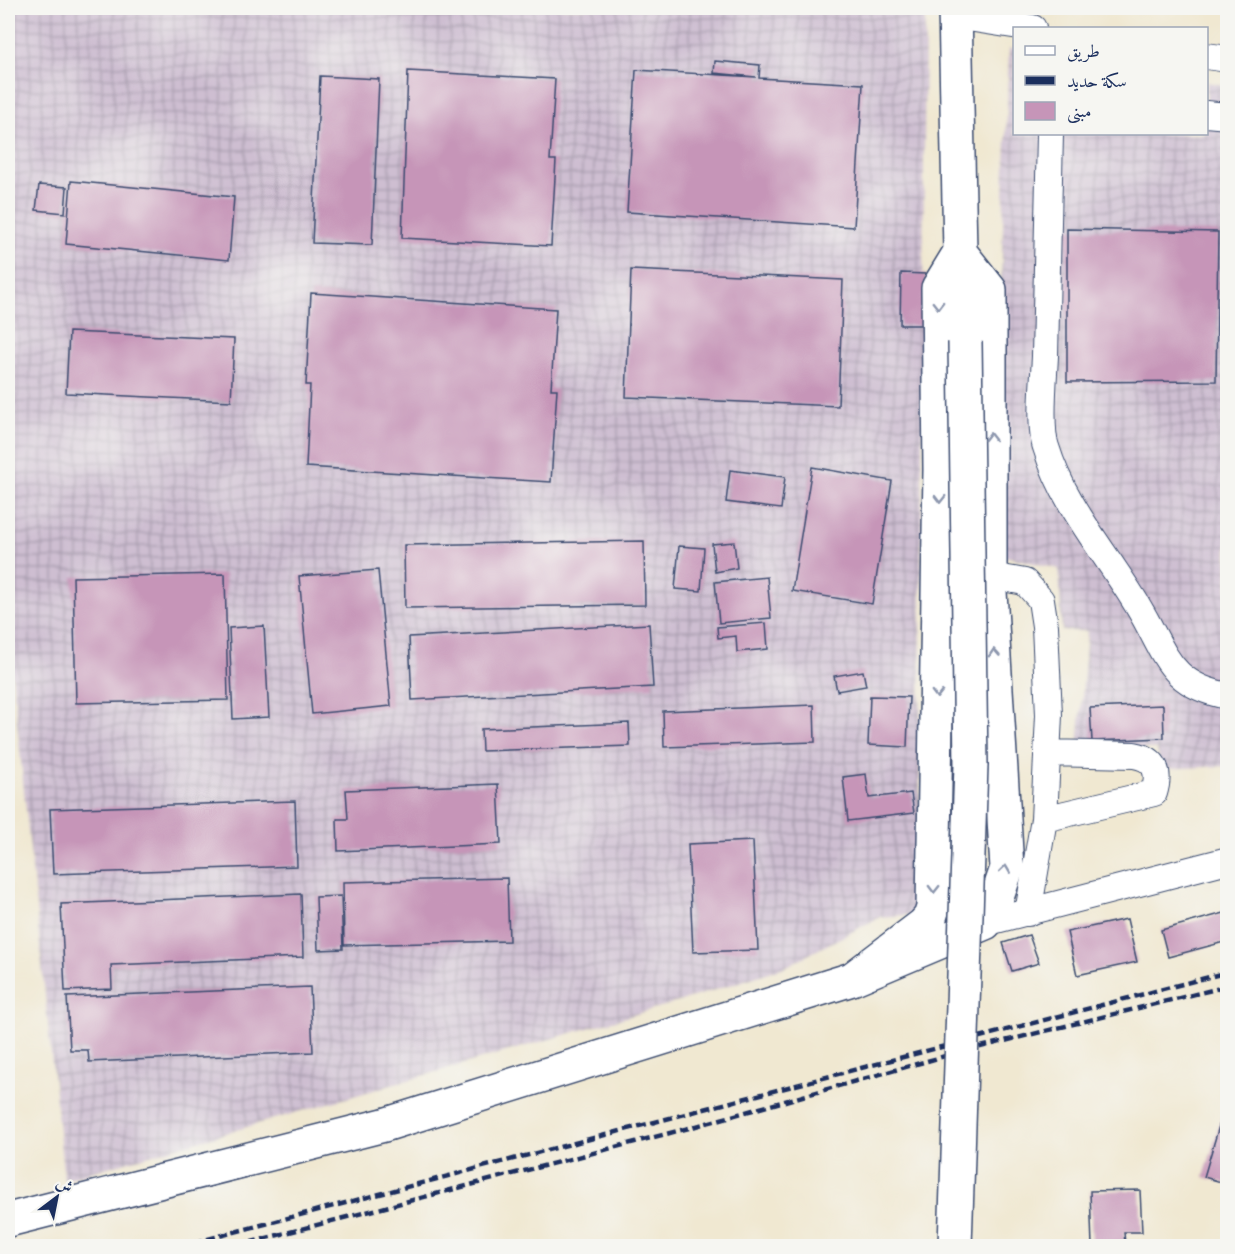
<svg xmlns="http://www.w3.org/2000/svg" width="1235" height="1254" font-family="'IM FELL English',Amiri,serif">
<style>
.industrial{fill:url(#industrial-grid)}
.building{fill:#c695b8}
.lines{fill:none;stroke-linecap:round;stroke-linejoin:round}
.minor-casing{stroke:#3b4b6f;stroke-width:28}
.major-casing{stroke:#3b4b6f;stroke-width:36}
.minor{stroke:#fff;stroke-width:26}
.major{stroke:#fff;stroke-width:33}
.rail{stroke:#1b2f5e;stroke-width:4.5;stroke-dasharray:9 4.5;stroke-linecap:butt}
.major-bridge-casing{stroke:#3b4b6f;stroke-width:36;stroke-linecap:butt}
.major-bridge{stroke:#fff;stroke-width:33}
.oneway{stroke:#8d97ae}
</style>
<defs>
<pattern id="industrial-grid" width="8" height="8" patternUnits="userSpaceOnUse" patternTransform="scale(1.5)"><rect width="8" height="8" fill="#cebed1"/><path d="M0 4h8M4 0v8" fill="none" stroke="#a69bad"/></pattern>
</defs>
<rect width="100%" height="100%" fill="#f6f6f2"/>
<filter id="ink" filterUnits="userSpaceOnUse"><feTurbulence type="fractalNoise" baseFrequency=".0167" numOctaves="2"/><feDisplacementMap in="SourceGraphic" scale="12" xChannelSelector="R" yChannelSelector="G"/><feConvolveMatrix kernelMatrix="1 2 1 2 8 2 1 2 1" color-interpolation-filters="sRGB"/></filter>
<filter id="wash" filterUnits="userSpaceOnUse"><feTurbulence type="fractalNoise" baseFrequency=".008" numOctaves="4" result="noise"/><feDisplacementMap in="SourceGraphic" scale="24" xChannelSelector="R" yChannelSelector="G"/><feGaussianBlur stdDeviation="1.35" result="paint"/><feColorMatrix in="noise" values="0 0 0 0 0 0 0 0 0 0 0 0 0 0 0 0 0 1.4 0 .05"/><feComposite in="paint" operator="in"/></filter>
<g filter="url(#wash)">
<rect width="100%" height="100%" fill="#f0e8d1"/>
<path class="industrial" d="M8 8H925L919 914 880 917 785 967 678 1002 64 1180 8 635Z
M1009 48 1014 49V134H1206L1207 82 1227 86V766L1161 769 1157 749 1078 748 1087 631H1062L1059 569 992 553Z"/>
<g id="blocks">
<path class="building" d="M715 61 760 65 759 78 863 84 854 227 627 212 636 70 756 77 714 73Z
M408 71 555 79 550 160H556L551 246 402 238Z
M320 76 379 79 372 245 312 243Z
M71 181 234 197 229 260 66 244Z
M39 185 67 187 65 213 36 210Z
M1067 229 1218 232 1216 381 1067 382Z
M631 270 843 280 838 406 626 397Z
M901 273 926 274 925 325H900Z
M311 293 556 309 551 389H557L551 482 306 467 310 385H306Z
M69 332 234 339 231 401 66 393Z
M812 467 892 481 872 604 792 591Z
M730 470 785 477 781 509 726 502Z
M644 541 645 605 405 608 404 545Z
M734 542 737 568 715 572 712 544Z
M679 546 704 548 701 591 675 589Z
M378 570 391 706 312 714 299 576Z
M225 574 228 700 76 703 73 577Z
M767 577 771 618 719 623 715 582Z
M766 623 768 649 737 652 736 636 718 638 717 627Z
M649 624 653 687 412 700 409 637Z
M264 626 269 717 233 719 229 628Z
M863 671 866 686 837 691 834 676Z
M870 696 909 697 907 747 868 745Z
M814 705 815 742 664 747 663 711Z
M1163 705 1164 738 1092 741 1090 708Z
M629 723 630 746 482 751 481 729Z
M866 774 869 798 911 793 914 813 848 821 843 777Z
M498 784 501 844 338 851 337 819H348L346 790Z
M295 801 297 866 53 874 50 809Z
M753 841 758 950 693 952 688 844Z
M507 878 509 941 344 945 343 882Z
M301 894 303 957 111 965 112 989 65 991 61 904Z
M341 896 343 949 318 950 316 897Z
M1228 912V941L1168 957 1161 930Z
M1127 919 1137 962 1077 975 1067 932Z
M1029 935 1039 963 1012 971 1003 943Z
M310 987 313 1052 89 1062 88 1050H70L67 997Z
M1222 1116 1228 1118V1184L1204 1177Z
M1140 1190 1142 1232H1124L1125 1245 1092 1246 1090 1191Z"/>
</g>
</g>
<g filter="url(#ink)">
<use href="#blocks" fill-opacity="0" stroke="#3b4b6f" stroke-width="1.5"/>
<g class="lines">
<g class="minor-casing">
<path id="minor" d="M955 16 1033 28
M1206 56 1228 59
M1206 114 1228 116
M1050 134C1048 208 1046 282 1045 356 1044 379 1039 428 1046 447 1064 507 1108 555 1139 608 1166 653 1168 685 1228 696
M990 576 1025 582 1041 600 1045 626 1049 715 1044 819 1028 913
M1044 819 1154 793C1160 773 1157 759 1134 755L1047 753
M985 923 1228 860"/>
</g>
<g class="major-casing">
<path id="major" d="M955 8 960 252 965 342
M8 1220 384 1125 852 979 985 923 994 906 1007 868 990 592V290L960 252 938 288 940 470 933 908 930 917 923 925 852 979"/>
</g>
<use href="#minor" class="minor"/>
<use href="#major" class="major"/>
<path class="rail" d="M181 1246 1228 972
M236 1246 689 1128 952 1054 1228 986"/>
<g class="major-bridge-casing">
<path id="major-bridge" d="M955 1246 971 765 965 342"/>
</g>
<use href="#major-bridge" class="major-bridge"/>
</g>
<defs><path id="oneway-chevron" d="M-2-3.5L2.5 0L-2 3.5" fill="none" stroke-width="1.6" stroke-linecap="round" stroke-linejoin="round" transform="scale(1.5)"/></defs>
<g class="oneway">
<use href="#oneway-chevron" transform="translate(938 305) rotate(89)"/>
<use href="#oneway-chevron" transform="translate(990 437) rotate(-90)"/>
<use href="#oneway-chevron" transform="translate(940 499) rotate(91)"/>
<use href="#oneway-chevron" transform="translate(994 653) rotate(-94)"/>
<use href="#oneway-chevron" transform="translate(937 694) rotate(91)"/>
<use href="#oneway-chevron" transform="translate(1005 869) rotate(-82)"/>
<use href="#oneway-chevron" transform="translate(934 889) rotate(91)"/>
</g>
</g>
<rect width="1235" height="1254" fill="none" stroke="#f6f6f2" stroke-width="30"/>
<rect x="1013" y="27" width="195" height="108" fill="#f6f6f2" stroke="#9ea6b7" stroke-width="1.5"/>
<rect x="1025" y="46" width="30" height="9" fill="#ffffff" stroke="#9ea6b7" stroke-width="1.5"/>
<text x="1067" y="57" font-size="18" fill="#1b2f5e">طريق</text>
<rect x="1025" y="76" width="30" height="9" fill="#1b2f5e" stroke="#9ea6b7" stroke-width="1.5"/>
<text x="1067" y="87" font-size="18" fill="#1b2f5e">سكة حديد</text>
<rect x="1025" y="102" width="30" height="18" fill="#c695b8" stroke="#9ea6b7" stroke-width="1.5"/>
<text x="1067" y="117" font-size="18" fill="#1b2f5e">مبنى</text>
<g transform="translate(57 1197) rotate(32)" stroke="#f6f6f2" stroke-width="4.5" paint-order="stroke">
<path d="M0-4.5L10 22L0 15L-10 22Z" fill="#1b2f5e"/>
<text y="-9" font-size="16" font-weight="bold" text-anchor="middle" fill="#1b2f5e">ش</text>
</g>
</svg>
